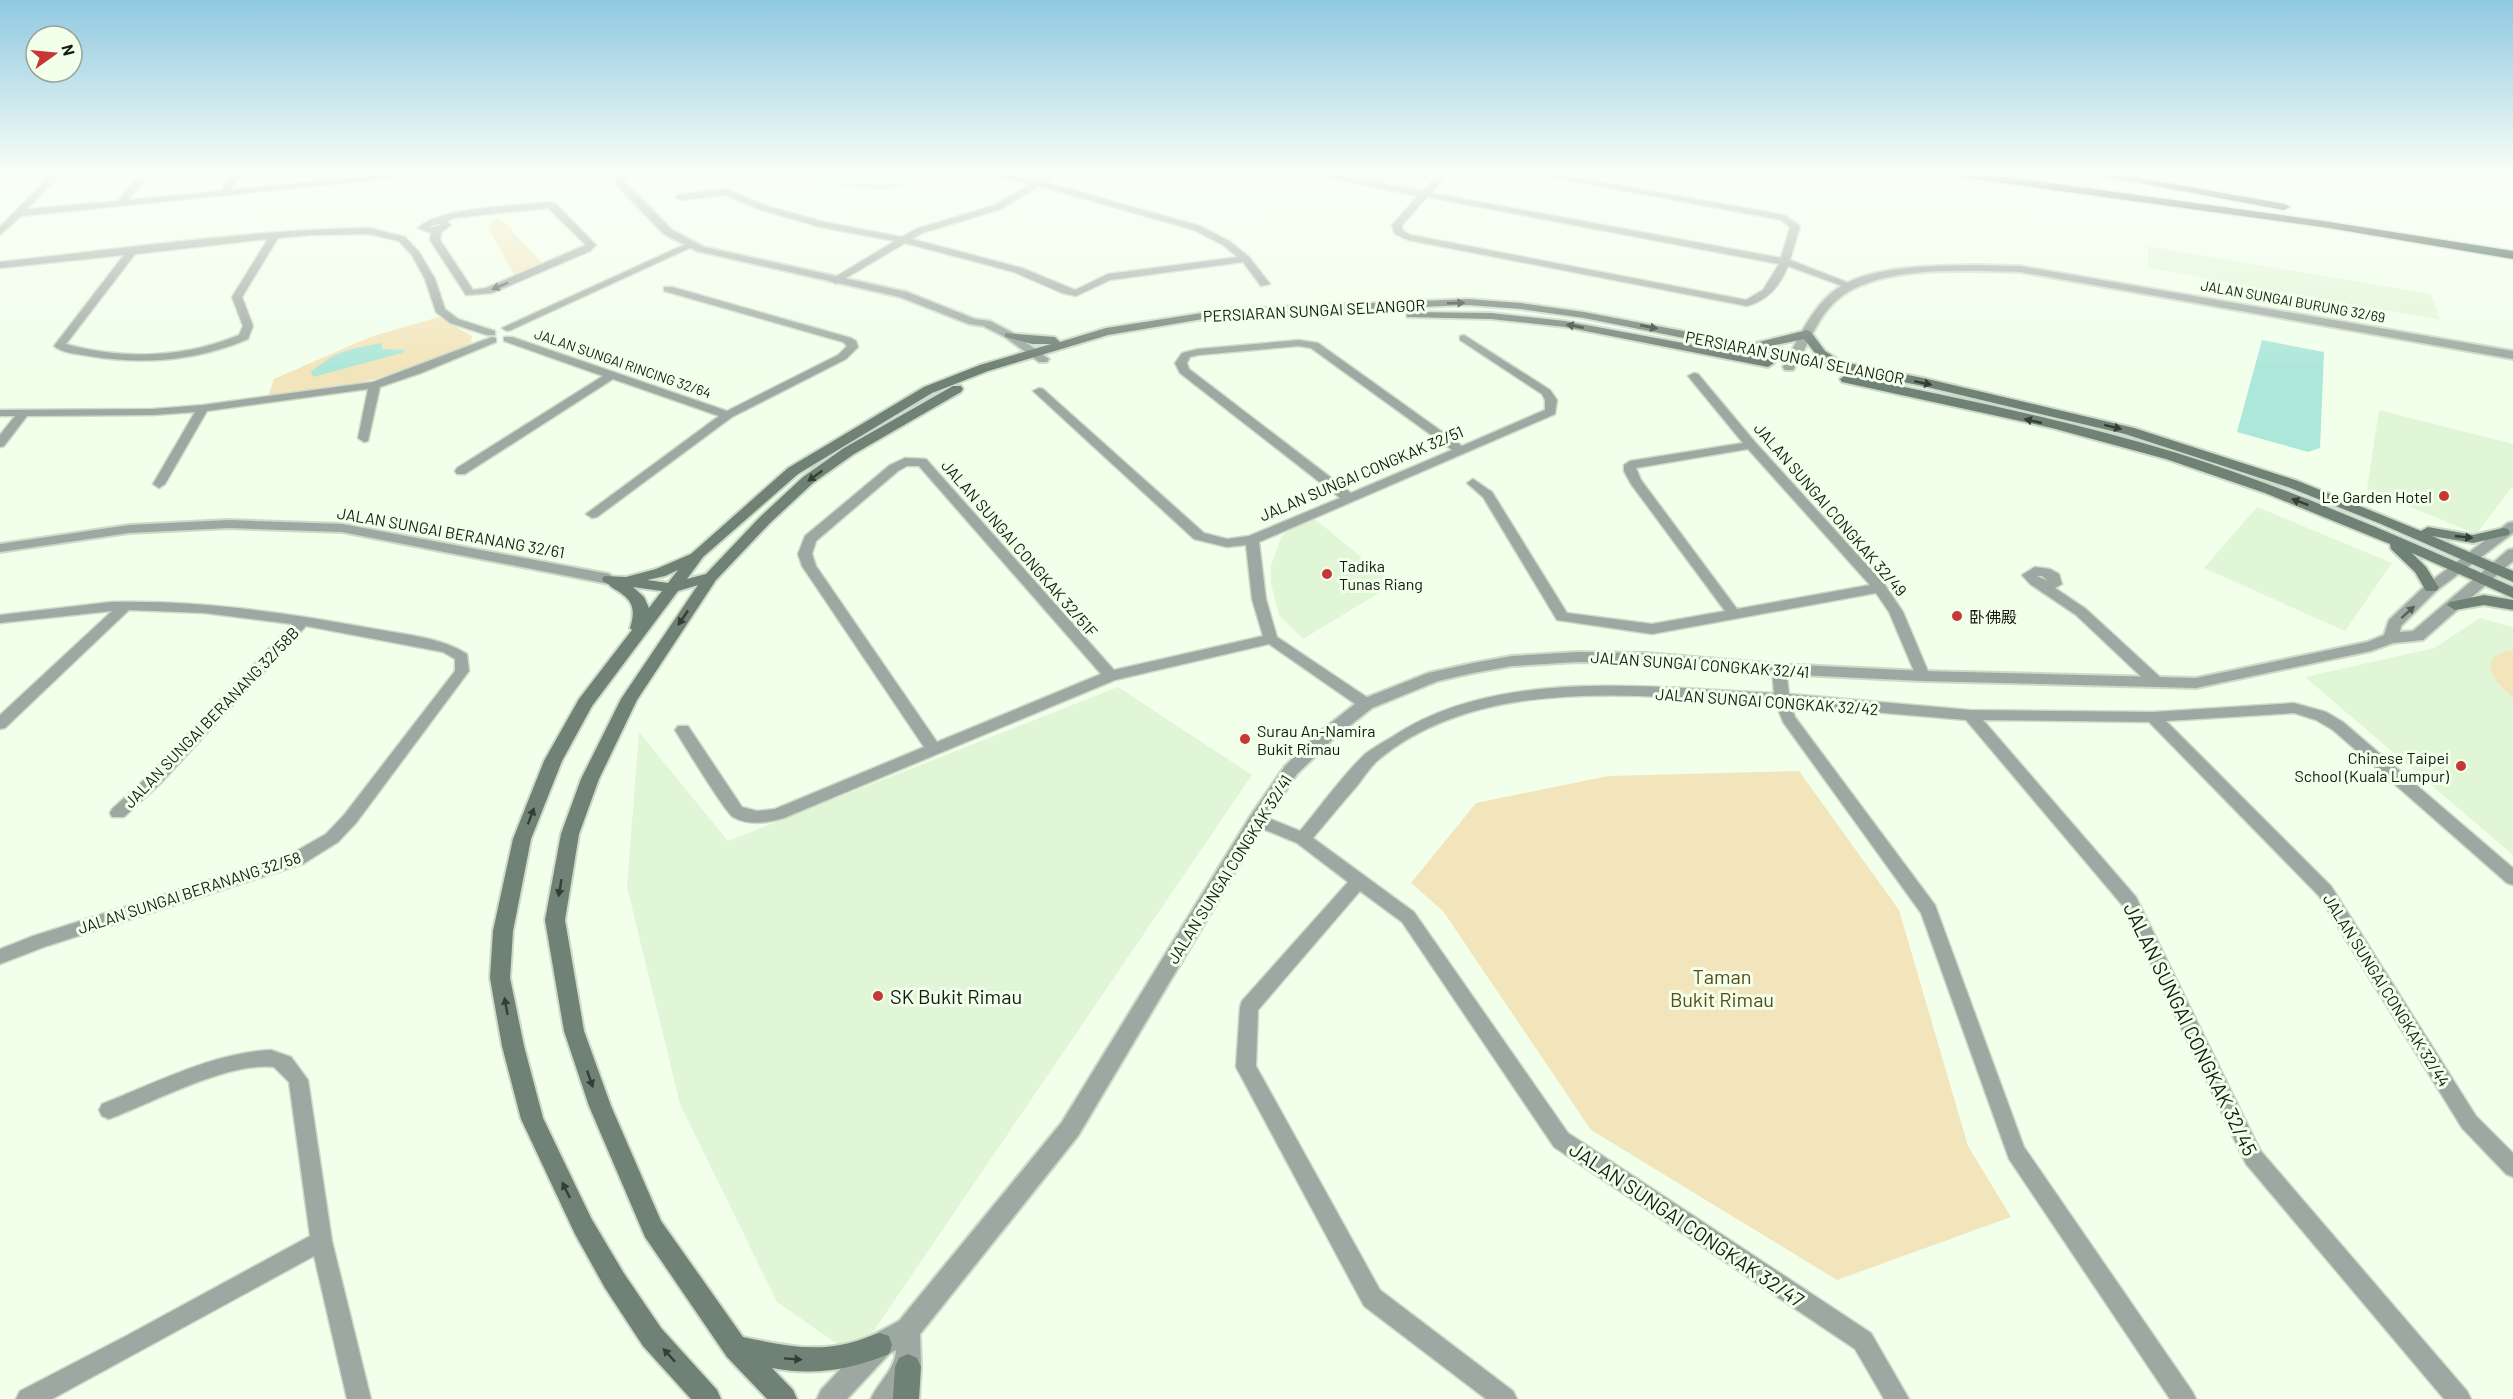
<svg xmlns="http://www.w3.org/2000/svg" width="2513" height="1399" font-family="Barlow,'Noto Sans SC',sans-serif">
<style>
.built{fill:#e1f6d7}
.green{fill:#f3e5bb}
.water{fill:#ade7da}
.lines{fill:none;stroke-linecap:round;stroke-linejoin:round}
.minor-casing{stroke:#cedac8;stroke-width:3}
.tertiary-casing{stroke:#cedac8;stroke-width:4}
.secondary-casing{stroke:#cedac8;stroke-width:4}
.motorway-casing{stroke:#cedac8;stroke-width:3}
.minor{fill:#9ca8a1;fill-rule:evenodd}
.tertiary{fill:#9ca8a1;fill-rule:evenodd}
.secondary{fill:#708176;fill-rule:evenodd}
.motorway{fill:#364e40;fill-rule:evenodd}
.oneway{fill:#586159}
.oneway2{fill:#343e34}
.poi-dot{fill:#c63736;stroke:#f1ffeb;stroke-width:2}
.labels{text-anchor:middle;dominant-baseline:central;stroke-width:6;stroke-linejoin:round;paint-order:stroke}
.far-street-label{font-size:14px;fill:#141a11;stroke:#f1ffeb}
.street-label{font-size:16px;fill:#141a11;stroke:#f1ffeb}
.poi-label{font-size:16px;fill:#141a11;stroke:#f1ffeb;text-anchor:start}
.near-park-label{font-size:20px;fill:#5b4b15;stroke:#f1ffeb}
.near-poi-label{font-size:20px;fill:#141a11;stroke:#f1ffeb;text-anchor:start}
.near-street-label{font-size:20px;fill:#141a11;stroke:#f1ffeb}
</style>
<rect width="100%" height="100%" fill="#f1ffeb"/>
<path class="built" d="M2148 246 2431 294 2440 320 2148 268Z
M2379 410 2513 444V486L2476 534 2367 489Z
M2257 507 2392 563 2345 631 2204 568Z
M1310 515 1394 584 1303 639 1279 615 1271 584V565L1281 537Z
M2480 618 2513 627V855L2305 677 2434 648Z
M1118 687 1252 775 856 1357 777 1302 680 1104 627 887 639 732 728 841Z"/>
<path class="green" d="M1381 173H1431L1416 189 1373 181Z
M500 218 542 263 514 275 487 225 492 224 491 220Z
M439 317 472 336 471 342 462 349 375 379 319 391 268 397 274 379 370 337Z
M2513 650V697C2492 681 2475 656 2513 650Z
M1799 771 1899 910 1968 1146 2011 1217 1837 1280 1591 1130 1443 911 1411 883 1476 803 1608 776Z"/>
<path class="water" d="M805 173H910C907 179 905 186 898 188 880 193 819 185 805 173Z
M2262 340 2324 352 2320 448 2308 452 2237 432Z
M382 343V349L406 350 402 353 313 377 311 372C336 350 351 349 382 343Z"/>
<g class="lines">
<g class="minor-casing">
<path id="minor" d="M53 173H62L27 209 118 201 141 173H150L128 200 221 191 233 173H242L230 190 403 173H440L21 216 0 235V227Z
M982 173H1002L1036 180 1048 173H1059L1045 182 1200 226 1229 241 1249 257 1270 284 1261 286 1243 262 1110 280 1076 296 1062 293 1014 272 905 243 836 284 831 281 832 279 895 241 820 227 761 210 725 195 680 200 675 197 680 194 726 189 767 206 824 222 902 237 916 229 995 205 1030 184ZM1039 186 1194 230 1223 245 1238 257 1108 274 1075 290 1022 268 912 239 922 233 1001 209Z
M1307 173H1328L1423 191 1439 173H1448L1431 193 1781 258 1790 227 1781 220 1530 173H1551L1784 215 1800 226 1790 260 1854 285 1845 287 1788 266C1780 286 1768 300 1747 306L1408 240 1395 234 1392 225 1418 196ZM1427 197 1779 264 1763 290 1746 300 1411 235 1403 231 1402 225Z
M548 202 556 204 596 245 590 251 492 293 466 295 430 240 431 233 418 228C439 207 517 206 548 202ZM548 208 586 245 486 288 473 290 440 240 441 232 451 225 447 221 454 218ZM433 225 439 224 440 225 430 228Z
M369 228 405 237 419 252 435 279 445 309 458 319 495 331V335H487L450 323 436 312 425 279 412 255 399 241 369 234 311 235 278 238 242 297 253 326 248 339C197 361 143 365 89 356 78 354 62 353 54 346L124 255 0 268V262C123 249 245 230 369 228ZM268 239 232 297 243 326 239 335C184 358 123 360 66 344L135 254Z
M688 243 696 245 511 330 507 331 502 328Z
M664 287H672L851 338 856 341 858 347 846 359 732 417 597 517 592 518 586 514 719 416 613 379 465 474H457L455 471 457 468 603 376 504 341V337H512L727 411 838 355 847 346 843 342 664 291Z
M1464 335 1550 390 1557 400 1555 414 1259 542 1266 599 1277 637 1371 700 1374 704 1371 708H1361L1269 644 1115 680 784 818C767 823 749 826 733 817 725 812 683 743 675 730L678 726H688L742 807 757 811 775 809 924 747 802 566 798 554 805 536 890 465 905 458 926 459 1114 670 1263 636 1252 599 1246 545 1227 547 1194 539 1033 391 1039 388 1043 389 1204 533 1227 539 1249 536 1340 498 1180 373 1175 363 1182 353 1198 349 1299 340 1318 343 1462 446 1545 410V400L1542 394 1460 340V336ZM1299 346 1311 348 1452 450 1351 493 1189 369 1187 363 1190 357 1198 355ZM907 466H919L1101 674 937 742 816 566 812 554 816 541 898 471Z
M492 337 496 338V342L421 373 380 387 368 441 364 442 358 438 368 389 207 411 165 484 159 488 153 484 195 412 153 415 27 416 4 446 0 447V435L15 416H0V410L153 409 203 405 373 382Z
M1694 373 1698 374 1755 442 1885 585 1903 612 1930 676 1928 679 1923 681 1916 676 1889 612 1876 593 1652 634 1557 620 1483 497 1467 483 1473 479 1492 492 1567 613 1652 624 1725 611 1631 484 1624 471V465L1630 461 1743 443 1688 376ZM1748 449 1870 585 1737 609 1641 480 1636 468Z
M2035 567 2050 569 2059 574 2062 584 2055 588 2086 609 2160 677 2162 681 2160 685H2150L2076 615 2030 584 2022 575ZM2037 576H2042L2048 581Z
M111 602C200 600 288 613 375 629 406 635 440 637 467 654L469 671 356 823 338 842 303 864 44 947 0 964V949L33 936 291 854 326 834 344 815 455 671V659L443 652 306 626 160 784 124 817H112L110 813 112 809 148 776 292 624 204 613 129 610 5 728 0 729V715L112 611 0 623V615Z
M1779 664 1786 669 1789 694 1970 710 2153 712 2294 703 2326 712 2343 722 2513 868V885L2507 883 2333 730 2316 720 2294 713 2166 721 2331 886 2476 1116 2513 1153V1177L2506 1174 2462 1128 2319 896 2149 722 1983 720 2136 897 2260 1150 2467 1391 2471 1399H2444L2246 1164 2123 906 1966 720 1791 705 1795 717 1935 905 2024 1147 2192 1391 2196 1399H2170L2009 1159 1921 913 1783 722 1776 704C1648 697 1483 672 1377 761 1370 768 1363 778 1357 786 1342 803 1328 820 1313 838L1414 912 1568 1133 1871 1333 1909 1399H1884L1855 1349 1554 1147 1402 922 1360 891 1258 1010 1256 1066 1380 1290 1513 1391 1517 1399H1486L1364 1306 1236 1067 1240 1007 1242 1001 1348 882 1297 843 1251 824 1249 820 1251 816H1263L1300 831C1321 806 1341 777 1365 754 1373 748 1383 742 1392 737 1497 666 1653 688 1774 693L1772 669Z
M271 1050 291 1057 308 1080 332 1241 371 1399H347L314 1256 52 1399H16L20 1391 126 1336 310 1236 289 1082 274 1067C227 1062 154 1102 109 1119L102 1116 99 1110 102 1104C156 1083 212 1053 271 1050Z"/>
</g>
<g class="tertiary-casing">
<path id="tertiary" d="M616 173H626L625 182 672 230 704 247 907 292 975 319 990 321 1013 333 1049 359 1047 362H1039L1005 337 983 326 969 324 900 297 697 251 664 234 617 185Z
M1976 265 2020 266 2513 351V359L2020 272C1969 271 1878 264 1837 300 1816 318 1808 347 1793 370H1785L1783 367C1796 343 1808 315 1828 296 1861 264 1932 266 1976 265Z
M229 520 342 524 609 574 616 579 609 584 342 532 229 528 129 533 0 552V544L129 525Z
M2513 522V533L2436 591 2401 626 2400 632 2413 631 2508 550 2513 549V561L2423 640 2393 643 2371 651 2196 688 1923 681 1779 674 1646 663 1577 662 1512 666 1473 673 1438 681 1372 708 1334 738 1297 774 1263 825 1078 1136 920 1334 921 1367 900 1399H871C879 1381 895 1370 896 1350L889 1354 847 1399H817L821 1390 871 1336 899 1321 1062 1122 1251 815 1285 766 1322 730 1360 700 1428 673 1473 663 1512 656 1577 652 1646 653 1779 664 1923 671 2196 678 2367 642 2384 635 2389 620 2426 585 2508 523Z"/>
</g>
<g class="secondary-casing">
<path id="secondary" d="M1468 299 1521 303 1584 312 1751 344 1807 330 1811 332 1825 351 1842 362 1923 378 2134 428 2298 481 2421 531 2428 527 2473 535 2503 528 2508 529 2510 532 2508 535 2473 543 2432 536 2513 571V582L2381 524 2288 487 2125 434 1923 386 1584 318 1521 309 1468 305 1227 315 1108 335 988 371 932 393 798 474 703 557 687 579 706 574 760 517 803 477 844 448 953 386H961L963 389 961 392 854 454 813 483 770 523 716 580 637 700 599 779 579 834 565 920 584 1031 611 1106 661 1221 743 1337C777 1344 811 1352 845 1344 857 1342 868 1336 880 1333L889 1336 892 1345 889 1354C849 1370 815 1376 772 1368L793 1390 797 1399H767L727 1357 645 1237 589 1106 564 1031 545 920 561 834 581 779 621 699 698 585 678 591 592 706 562 761 531 839 513 931 510 978 524 1046 543 1118 591 1218 623 1272 661 1328 717 1390 721 1399H691L643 1346 605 1288 575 1234 521 1119 502 1046 490 978 493 931 513 839 544 761 579 699 632 630 630 628C636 609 633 600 616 590 610 587 610 584 604 582L602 579 604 576 626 577 656 569 691 554 788 468 924 387 980 365 1051 344H1032L1005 337V333L1055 337 1060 342 1106 328 1227 309ZM1804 339 1819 358 1766 347ZM678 570 668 583 647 580 665 576ZM633 587 662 591 649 608 644 597Z
M1411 312 1491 313 1565 321 1768 359 1774 363 1768 367 1565 327 1491 319 1407 317V313Z
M1846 375C1957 398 2069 420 2177 453 2292 489 2403 538 2513 587V598L2412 553 2426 567 2439 588 2436 591H2426L2415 572 2391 549 2390 544 2265 493 2166 459 2052 428 1842 382 1840 379Z
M2484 595 2513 600V610L2484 605 2455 610 2447 605 2450 602Z
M908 1354 917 1358 921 1367 919 1399H893L895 1367 899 1358Z"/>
</g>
<g class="motorway-casing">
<path id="motorway" d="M1948 173H1979L2323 221 2513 251V259L2323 227 1953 176Z
M2086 173H2112L2284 204 2290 207 2284 210Z"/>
</g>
<use href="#minor" class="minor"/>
<use href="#tertiary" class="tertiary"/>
<use href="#secondary" class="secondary"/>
<use href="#motorway" class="motorway"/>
</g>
<defs><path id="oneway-solid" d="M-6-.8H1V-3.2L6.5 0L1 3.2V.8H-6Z" transform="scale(1.5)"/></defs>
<g class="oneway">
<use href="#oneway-solid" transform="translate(500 286) rotate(157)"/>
<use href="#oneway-solid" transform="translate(2408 612) rotate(-42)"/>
</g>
<g class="oneway2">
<use href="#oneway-solid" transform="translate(1456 303) rotate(-2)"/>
<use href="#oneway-solid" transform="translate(1575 326) rotate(-169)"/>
<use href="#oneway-solid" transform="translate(1649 327) rotate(11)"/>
<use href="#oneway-solid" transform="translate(1923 383) rotate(12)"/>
<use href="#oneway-solid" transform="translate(2033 421) rotate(-167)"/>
<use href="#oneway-solid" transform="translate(2113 427) rotate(14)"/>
<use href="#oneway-solid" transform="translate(815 476) rotate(144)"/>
<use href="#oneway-solid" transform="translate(2300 502) rotate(-159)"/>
<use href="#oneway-solid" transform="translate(2464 537) rotate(6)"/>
<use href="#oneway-solid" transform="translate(683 618) rotate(124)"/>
<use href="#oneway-solid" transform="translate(531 816) rotate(-69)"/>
<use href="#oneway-solid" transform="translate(560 888) rotate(100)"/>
<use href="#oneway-solid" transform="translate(506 1006) rotate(-100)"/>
<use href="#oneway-solid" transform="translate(590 1079) rotate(71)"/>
<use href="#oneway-solid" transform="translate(566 1190) rotate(-116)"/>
<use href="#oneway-solid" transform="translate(669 1355) rotate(-132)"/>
<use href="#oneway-solid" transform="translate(793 1359) rotate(4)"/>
</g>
<linearGradient id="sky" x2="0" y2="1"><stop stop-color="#90c8e2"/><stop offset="0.47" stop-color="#f9fff6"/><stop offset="1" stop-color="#f9fff6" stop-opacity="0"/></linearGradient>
<rect width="2513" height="369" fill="url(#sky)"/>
<g class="poi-dot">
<circle cx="2444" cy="496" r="6"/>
<circle cx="1327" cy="574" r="6"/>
<circle cx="1957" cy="616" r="6"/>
<circle cx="1245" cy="739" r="6"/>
<circle cx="2461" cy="766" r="6"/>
<circle cx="878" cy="996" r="6"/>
</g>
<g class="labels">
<g class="far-street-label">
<text transform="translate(2293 301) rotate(10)">JALAN SUNGAI BURUNG 32/69</text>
<text transform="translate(623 363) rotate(19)">JALAN SUNGAI RINCING 32/64</text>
</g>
<g class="street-label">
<text transform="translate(1314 310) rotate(-3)">PERSIARAN SUNGAI SELANGOR</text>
<text transform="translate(1795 357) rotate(11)">PERSIARAN SUNGAI SELANGOR</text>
<text transform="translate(1361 473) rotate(-23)">JALAN SUNGAI CONGKAK 32/51</text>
<text transform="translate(1831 509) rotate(49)">JALAN SUNGAI CONGKAK 32/49</text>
<text transform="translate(451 532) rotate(10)">JALAN SUNGAI BERANANG 32/61</text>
<text transform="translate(1020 548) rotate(49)">JALAN SUNGAI CONGKAK 32/51F</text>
<text transform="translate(1700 664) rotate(4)">JALAN SUNGAI CONGKAK 32/41</text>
<text transform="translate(1767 701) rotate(4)">JALAN SUNGAI CONGKAK 32/42</text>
<text transform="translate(211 717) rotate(-46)">JALAN SUNGAI BERANANG 32/58B</text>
<text transform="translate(1229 869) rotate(-58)">JALAN SUNGAI CONGKAK 32/41</text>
<text transform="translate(189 892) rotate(-18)">JALAN SUNGAI BERANANG 32/58</text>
<text transform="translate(2387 990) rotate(58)">JALAN SUNGAI CONGKAK 32/44</text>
</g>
<g class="poi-label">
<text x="2432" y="496" text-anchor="end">Le Garden Hotel</text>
<text x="1339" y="565">Tadika<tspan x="1339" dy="18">Tunas Riang</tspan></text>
<text x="1969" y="616">卧佛殿</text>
<text x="1257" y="730">Surau An-Namira<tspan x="1257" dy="18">Bukit Rimau</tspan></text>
<text x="2449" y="757" text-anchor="end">Chinese Taipei<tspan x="2449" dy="18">School (Kuala Lumpur)</tspan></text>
</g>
<g class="near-park-label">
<text x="1722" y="976">Taman<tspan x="1722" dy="23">Bukit Rimau</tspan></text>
</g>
<g class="near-poi-label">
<text x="890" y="996">SK Bukit Rimau</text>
</g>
<g class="near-street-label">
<text transform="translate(2191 1029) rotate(64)">JALAN SUNGAI CONGKAK 32/45</text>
<text transform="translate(1687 1224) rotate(34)">JALAN SUNGAI CONGKAK 32/47</text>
</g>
</g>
<g transform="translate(54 54) rotate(75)"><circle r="28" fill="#f1ffeb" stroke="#99a394" stroke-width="1.5"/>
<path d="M0-4.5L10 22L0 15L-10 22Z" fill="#c63736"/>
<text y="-9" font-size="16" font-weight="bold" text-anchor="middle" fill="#141a11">N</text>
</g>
</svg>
